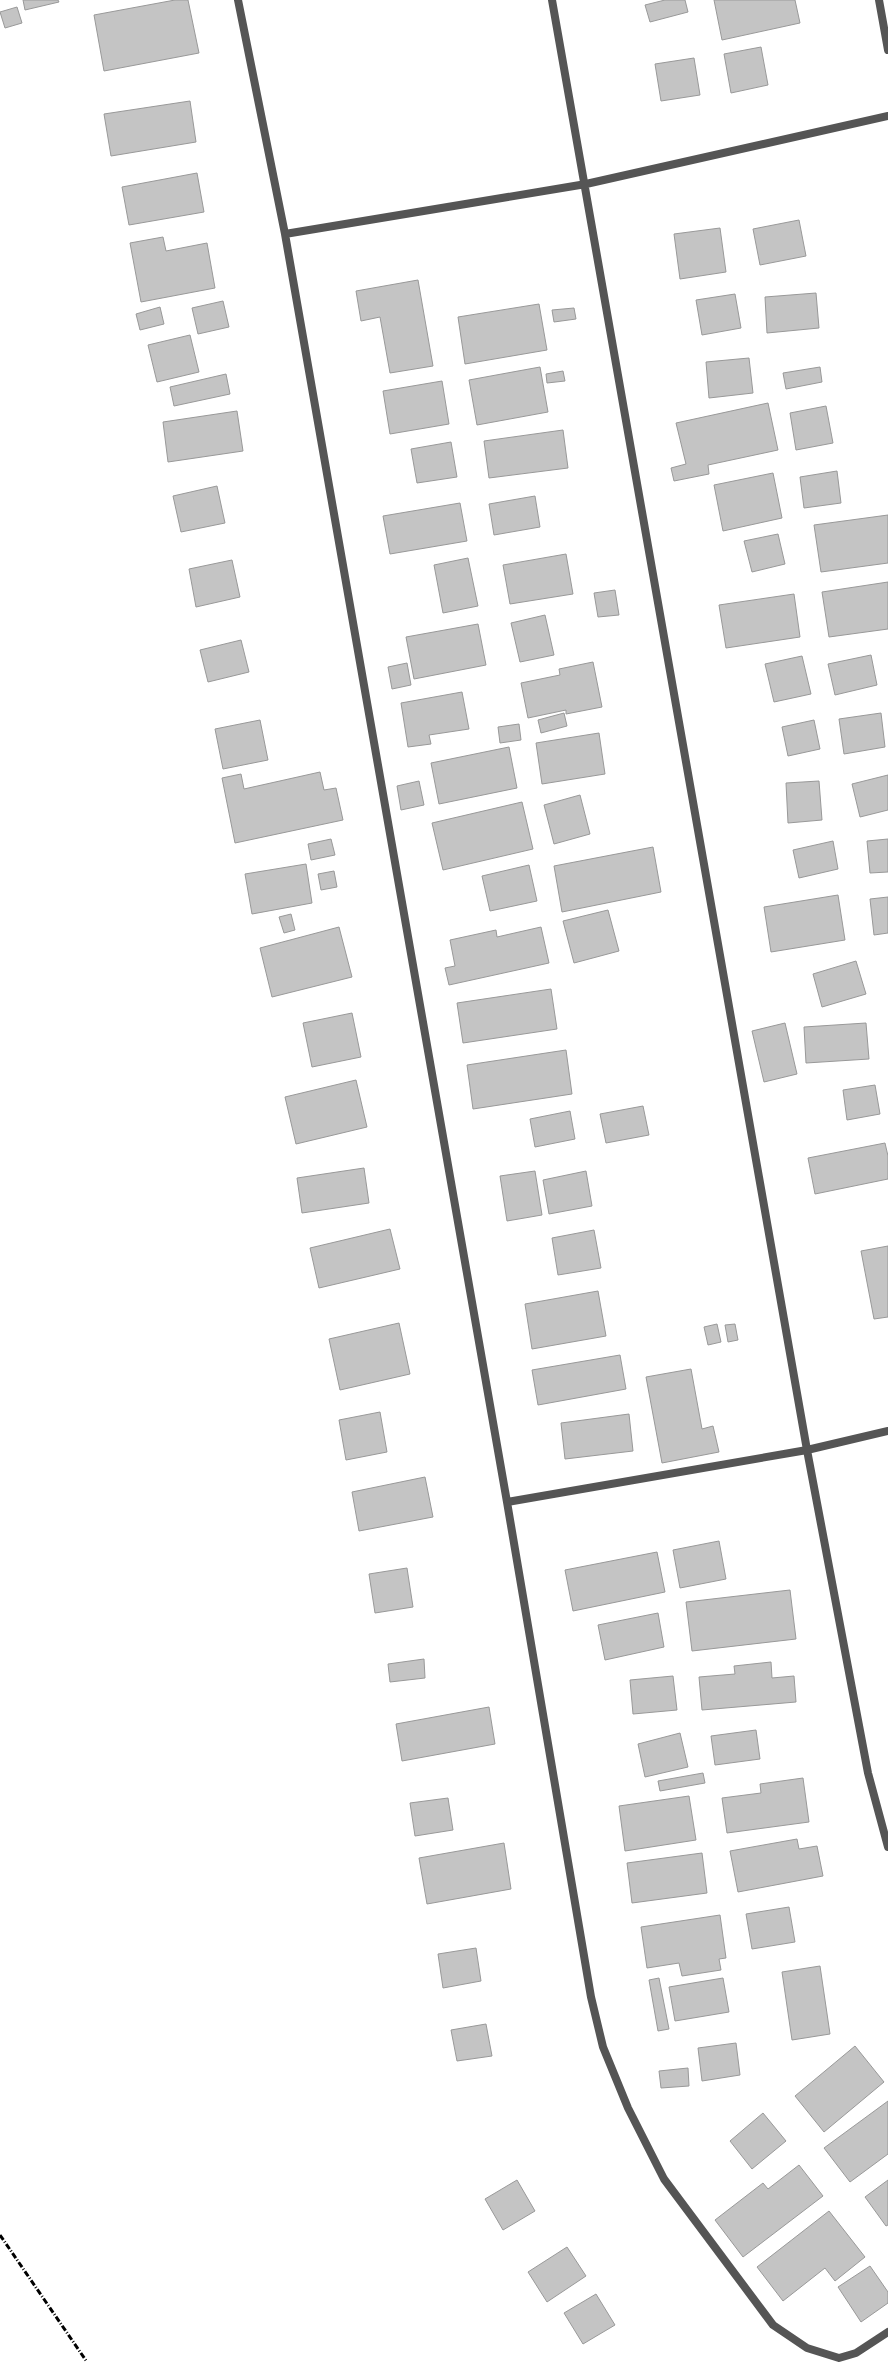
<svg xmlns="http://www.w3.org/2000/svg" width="888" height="2362" font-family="'DM Sans',sans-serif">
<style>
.building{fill:#c4c4c4;stroke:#999}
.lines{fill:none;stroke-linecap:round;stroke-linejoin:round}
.street{stroke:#555;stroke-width:8}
.rail{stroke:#000;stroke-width:3;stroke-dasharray:6 2 1 2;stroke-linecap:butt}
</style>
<rect width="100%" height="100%" fill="#fff"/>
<path class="building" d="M23 0H58L59 2 25 10Z
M175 0H188L199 53 104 71 94 15Z
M665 0H685L688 12 650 22 645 5Z
M714 0H795L800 23 722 40Z
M17 7 22 23 5 28 0 12Z
M761 47 768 85 731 93 724 54Z
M694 58 700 95 661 101 655 64Z
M190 101 196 142 111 156 104 114Z
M197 173 204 212 129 225 122 187Z
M799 220 806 256 760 265 753 229Z
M720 228 726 272 680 279 674 234Z
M163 237 166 251 207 243 215 288 141 302 130 243Z
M418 280 433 366 390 373 380 317 361 321 356 291Z
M816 293 819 328 767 333 765 297Z
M735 294 741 328 702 335 696 300Z
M223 301 229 327 198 334 192 308Z
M539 304 547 350 465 364 458 317Z
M160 307 164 324 140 330 136 314Z
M574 308 576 319 554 322 552 310Z
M190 335 199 372 157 382 148 345Z
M749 358 753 393 709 398 706 362Z
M540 367 548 412 477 425 469 380Z
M820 367 822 382 786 389 783 373Z
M563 371 565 381 547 383 546 374Z
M226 374 230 394 174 406 170 387Z
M442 381 449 424 390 434 383 391Z
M768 403 778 450 708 465 709 474 674 481 671 468 686 464 676 423Z
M826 406 833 443 796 450 790 413Z
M237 411 243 451 168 462 163 422Z
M563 430 568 468 489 478 484 441Z
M451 442 457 477 417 483 411 449Z
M837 471 841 503 804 508 800 477Z
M773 473 782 518 723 531 714 485Z
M217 486 225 523 181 532 173 496Z
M535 496 540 527 494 535 489 504Z
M460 503 467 541 390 554 383 516Z
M888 515V563L821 572 814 525Z
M778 534 785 564 752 572 744 541Z
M566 554 573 594 510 604 503 565Z
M468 558 478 606 443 613 434 565Z
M232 560 240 597 196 607 189 569Z
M888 582V629L829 637 822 592Z
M615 590 619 615 598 617 594 593Z
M794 594 800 637 726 648 719 605Z
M545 615 554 655 520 662 511 623Z
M478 624 486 665 414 679 406 637Z
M241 640 249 672 208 682 200 650Z
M871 655 877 685 835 695 828 664Z
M802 656 811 694 774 702 765 664Z
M593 662 602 707 566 714V710L528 718 521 683 560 675 559 669Z
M407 663 411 685 392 689 388 667Z
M462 692 469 729 429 735 431 744 408 747 401 703Z
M564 713 567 726 541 733 538 720Z
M881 713 885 747 844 754 839 719Z
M260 720 268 760 223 769 215 729Z
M814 720 820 749 788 756 782 727Z
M519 724 521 740 500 743 498 727Z
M599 733 605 774 542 784 536 743Z
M509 747 517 788 439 804 431 763Z
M320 772 324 790 336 788 343 820 235 843 222 778 241 774 244 789Z
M888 775V810L860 817 852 784Z
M419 781 424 805 401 810 397 786Z
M819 781 822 820 788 823 786 783Z
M580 795 590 834 554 844 544 805Z
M522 802 533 849 443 870 432 823Z
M331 839 335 855 311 860 308 844Z
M888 839V872L870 873 867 841Z
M833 841 838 869 799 878 793 850Z
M653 847 661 892 562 912 554 866Z
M306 864 312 903 252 914 245 874Z
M529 865 537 901 490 911 482 876Z
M334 871 337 887 321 890 318 874Z
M838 895 845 940 771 952 764 907Z
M888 897V933L874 935 870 899Z
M608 910 619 951 574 963 563 921Z
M291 914 295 930 284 933 279 917Z
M339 927 352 977 272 997 260 948Z
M541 927 549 963 449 985 445 968 455 966 450 940 496 930 497 937Z
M856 961 866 994 822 1007 813 974Z
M551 989 557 1029 463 1043 457 1003Z
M352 1013 361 1057 312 1067 303 1023Z
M785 1023 797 1074 764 1082 752 1031Z
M866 1023 869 1059 806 1063 804 1027Z
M566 1050 572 1094 473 1109 467 1065Z
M356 1080 367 1127 296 1144 285 1097Z
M875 1085 880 1114 847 1120 843 1090Z
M643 1106 649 1135 606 1143 600 1114Z
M570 1111 575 1139 535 1147 530 1119Z
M885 1143 888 1156V1179L815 1194 808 1158Z
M364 1168 369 1203 302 1213 297 1178Z
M535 1171 542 1215 507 1221 500 1176Z
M586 1171 592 1206 549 1214 543 1180Z
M390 1229 400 1269 319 1288 310 1248Z
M594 1230 601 1268 558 1275 552 1238Z
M888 1246V1317L874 1319 861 1251Z
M598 1291 606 1336 532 1349 525 1304Z
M399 1323 410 1374 340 1390 329 1339Z
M717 1324 721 1342 708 1345 704 1327Z
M735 1324 738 1340 728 1342 725 1325Z
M620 1355 626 1389 538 1405 532 1370Z
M691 1369 702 1429 713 1426 719 1452 662 1463 646 1377Z
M380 1412 387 1452 346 1460 339 1420Z
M629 1414 633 1451 565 1459 561 1423Z
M425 1477 433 1517 359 1531 352 1492Z
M719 1541 726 1579 680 1588 673 1550Z
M657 1552 665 1592 573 1611 565 1570Z
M407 1568 413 1607 375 1613 369 1574Z
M790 1590 796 1639 692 1651 686 1602Z
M658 1613 664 1647 605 1660 598 1625Z
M424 1659 425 1678 390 1682 388 1664Z
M771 1662 772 1678 794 1676 796 1702 702 1710 699 1677 735 1674 734 1666Z
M673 1676 677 1710 633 1714 630 1680Z
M489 1707 495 1744 402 1761 396 1724Z
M756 1730 760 1759 715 1765 711 1736Z
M680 1733 688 1767 645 1777 638 1744Z
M703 1773 705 1783 660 1791 658 1781Z
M803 1778 809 1822 727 1833 722 1798 761 1793 760 1784Z
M689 1796 696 1840 625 1851 619 1806Z
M448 1798 453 1830 415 1836 410 1803Z
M797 1839 799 1849 817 1846 823 1876 738 1892 730 1851Z
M504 1843 511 1889 427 1904 419 1858Z
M702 1853 707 1893 632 1903 627 1863Z
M789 1907 795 1942 752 1949 746 1914Z
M720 1915 726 1958 719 1959 721 1970 682 1976 679 1963 647 1968 641 1927Z
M476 1948 481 1981 443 1988 438 1954Z
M820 1966 830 2034 792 2040 782 1972Z
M659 1978 669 2029 658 2031 649 1980Z
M723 1978 729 2012 675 2021 669 1987Z
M486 2024 492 2056 457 2061 451 2030Z
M736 2043 740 2075 702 2081 698 2048Z
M855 2046 884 2082 824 2132 795 2096Z
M688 2068 689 2086 661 2088 659 2071Z
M888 2101V2154L850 2182 824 2148Z
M763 2113 786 2141 752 2169 730 2141Z
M799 2165 823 2196 743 2257 715 2220 763 2183 768 2189Z
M517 2180 535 2211 503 2230 485 2199Z
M888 2180V2225L886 2226 865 2197Z
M829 2211 865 2257 835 2281 825 2268 783 2301 757 2267Z
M567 2247 586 2276 547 2302 528 2272Z
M870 2266 888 2292V2303L861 2322 838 2287Z
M596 2294 615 2325 583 2344 564 2313Z"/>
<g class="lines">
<path class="street" d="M238 0 285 234 507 1502 591 1997 603 2047 628 2108 664 2179 773 2325 807 2348 839 2358 856 2353 888 2332
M552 0 807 1450 868 1773 888 1847
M879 0 888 50
M285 234 586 184 888 116
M507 1502 807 1450 888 1431"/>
<path class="rail" d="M0 2235 87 2362"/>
</g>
</svg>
